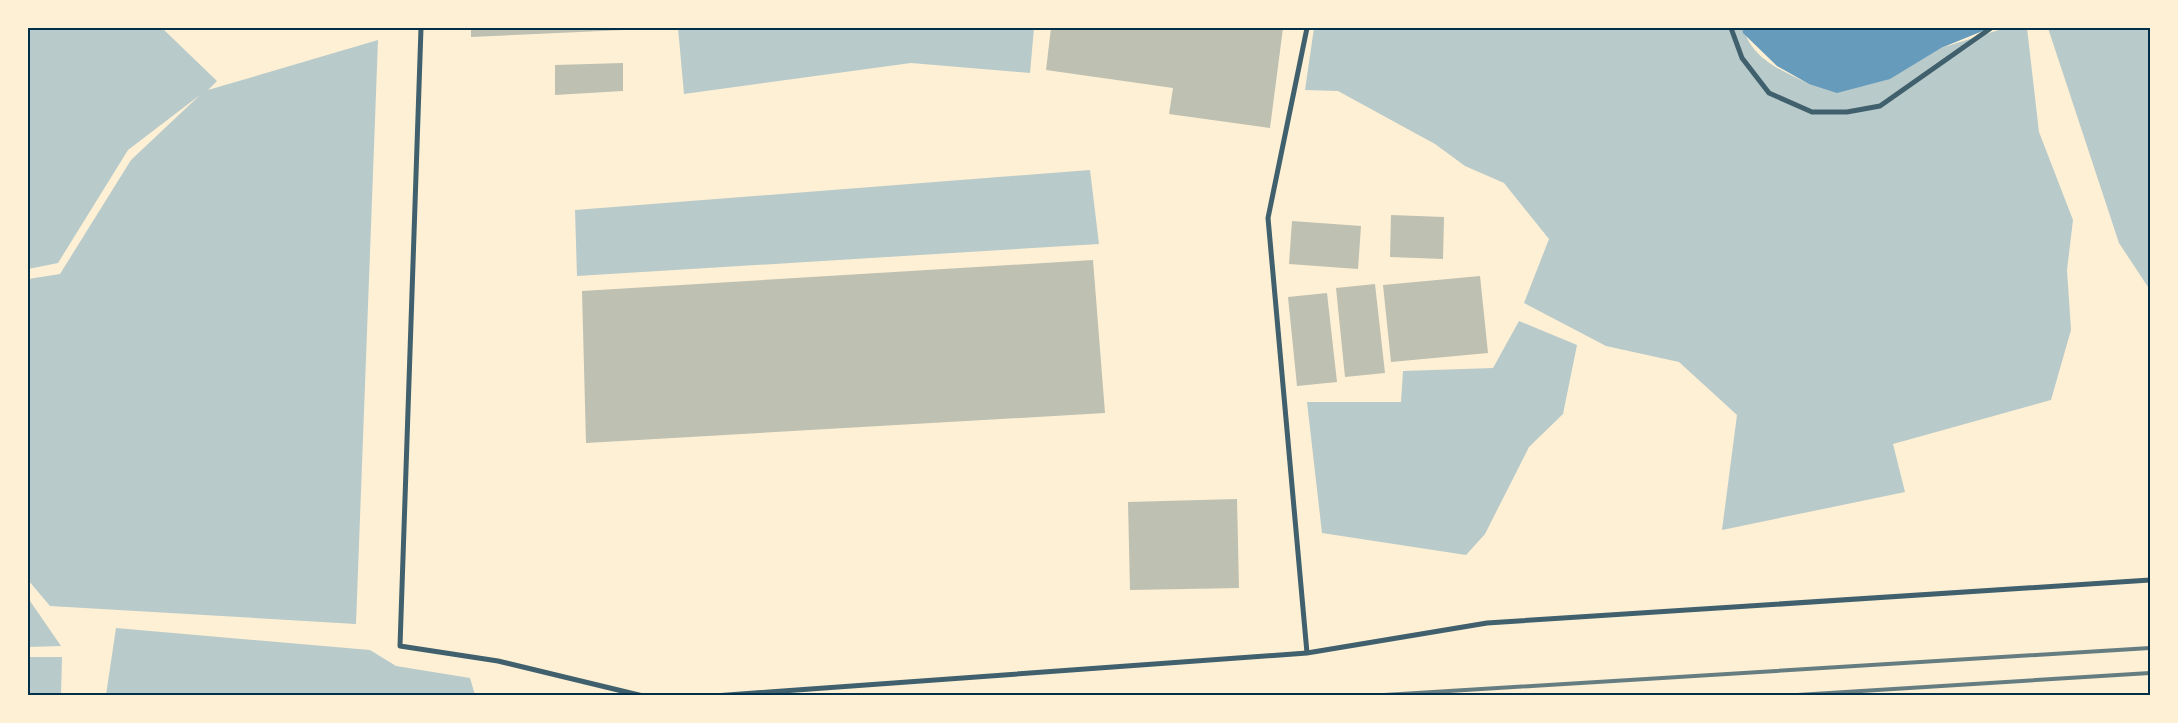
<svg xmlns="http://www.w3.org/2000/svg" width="2178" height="723" font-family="'IBM Plex Sans',sans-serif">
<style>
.green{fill:#b9caca}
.water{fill:#669bbc}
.building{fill:#bec0b2}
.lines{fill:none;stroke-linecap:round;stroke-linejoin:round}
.minor{stroke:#3f606c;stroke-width:5}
.rail{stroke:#657d81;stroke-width:4}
.neatline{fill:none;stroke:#003049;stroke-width:2}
</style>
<rect width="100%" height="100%" fill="#fdf0d5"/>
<path class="green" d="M28 28H162L217 81 208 90 378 40 356 624 50 606 28 580V279L60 274 131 160 200 95 128 150 58 263 28 269Z
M678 28H1034L1030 73 911 63 684 94Z
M1314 28H1743C1753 60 1781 70 1809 84L1941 48 2005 28H2027L2039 132 2073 220 2067 270 2071 330 2051 400 1893 444 1905 492 1722 530 1737 415 1679 362 1606 346 1524 303 1549 239 1504 183 1465 166 1435 144 1338 91 1305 90Z
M2048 28H2150V290L2119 243Z
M1090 170 1099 244 577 276 575 210Z
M1519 321 1577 345 1563 414 1529 447 1485 534 1466 555 1322 533 1307 402H1401L1403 371 1493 368Z
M28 598 61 646 28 647Z
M116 628 370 650 396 666 470 678 475 695H106Z
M28 657H62L61 695H28Z"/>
<path class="water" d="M1742 28H1990L1941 48 1890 79 1837 93 1809 84 1777 66 1743 33Z"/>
<path class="building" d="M471 28H624V30L471 37Z
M1051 28H1283L1270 128 1169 114 1173 88 1046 70Z
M623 63V91L555 95V65Z
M1391 215 1444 217 1443 259 1390 257Z
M1292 221 1361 226 1358 269 1289 264Z
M1093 260 1105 413 586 443 582 291Z
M1480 276 1488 353 1391 362 1383 285Z
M1375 284 1385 373 1345 377 1336 288Z
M1327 293 1337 382 1297 386 1288 297Z
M1237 499 1239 588 1130 590 1128 502Z"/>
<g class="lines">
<path class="minor" d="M421 28 400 646 498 661 643 696
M1307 28 1268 218 1307 653
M1731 28 1742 58 1769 93 1812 112H1847L1880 106 1991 28
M714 696 1307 653 1487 623 2150 580"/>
<path class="rail" d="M1368 696 2150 648
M1781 696 2150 673"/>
</g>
<rect width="2178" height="723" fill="none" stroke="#fdf0d5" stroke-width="58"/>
<rect x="29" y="29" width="2120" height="665" class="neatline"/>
</svg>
